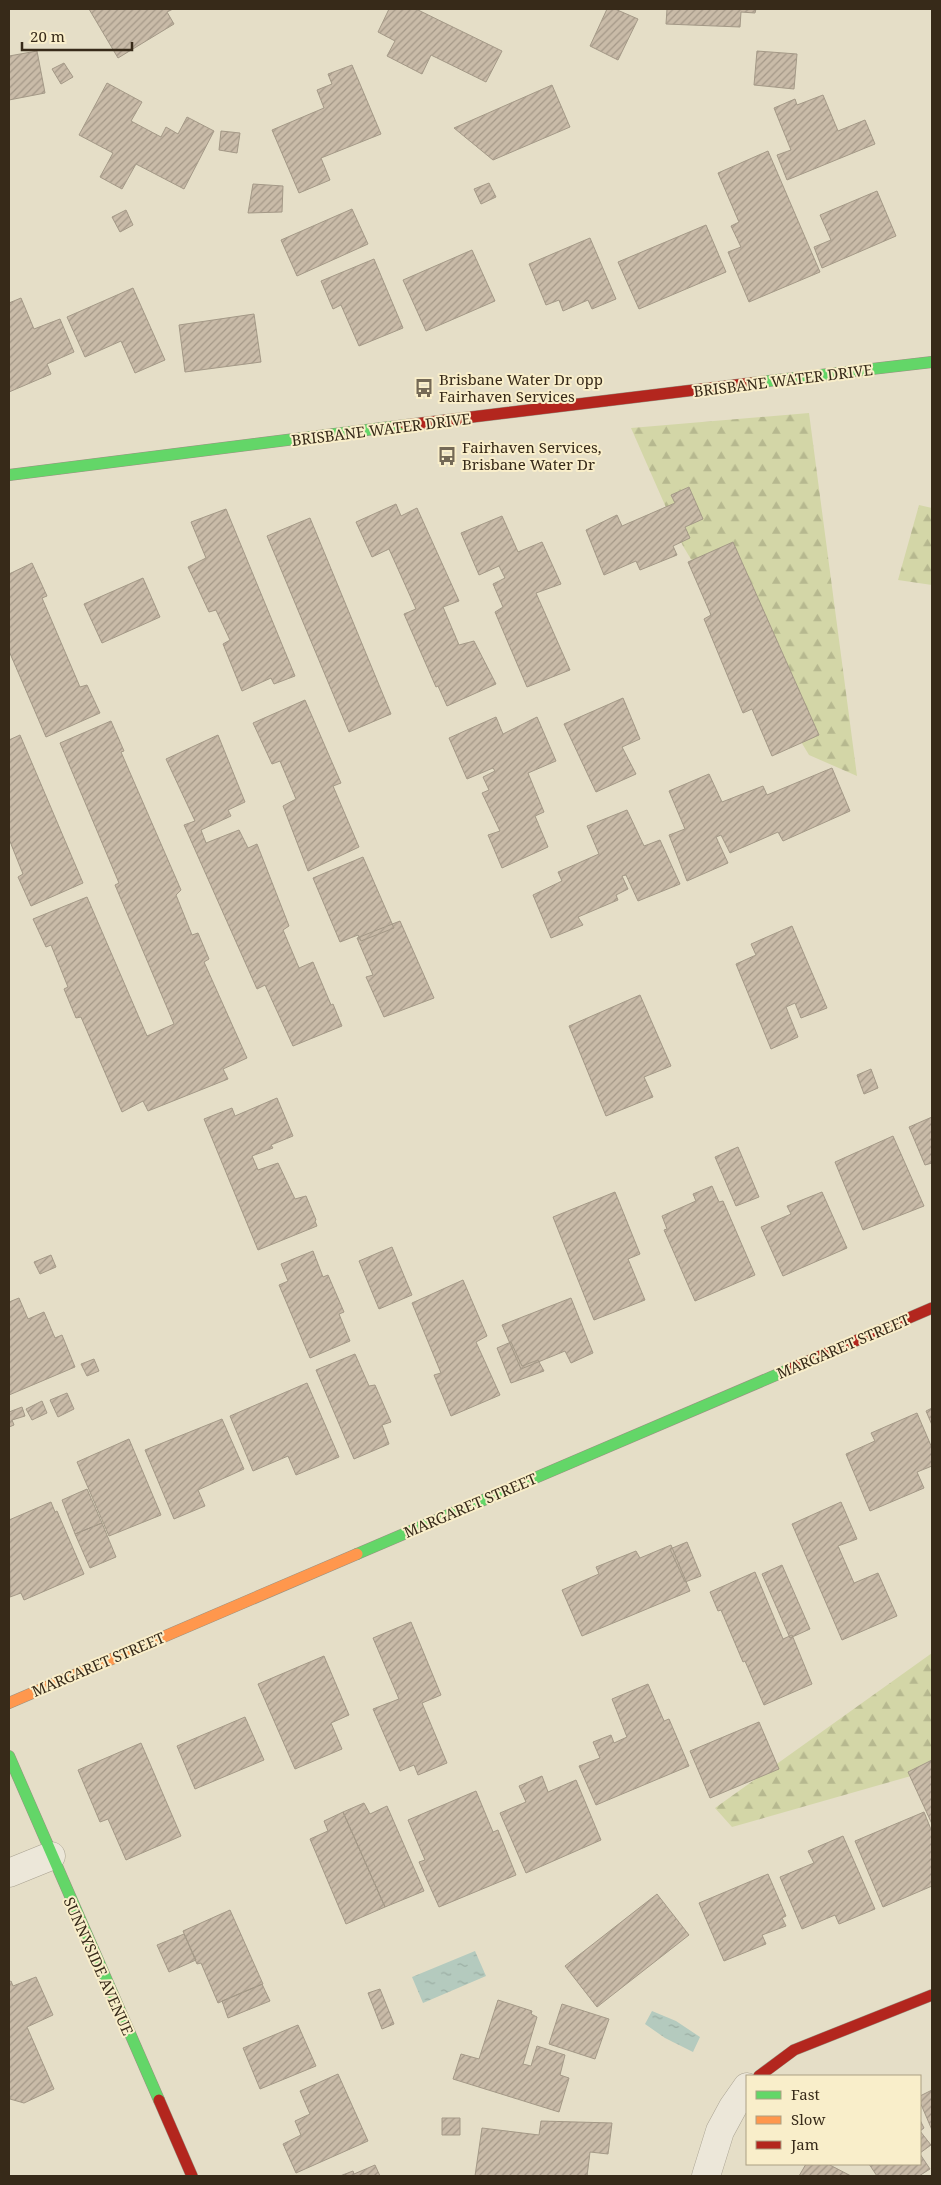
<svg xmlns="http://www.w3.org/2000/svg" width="941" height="2185" font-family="'Noto Serif',serif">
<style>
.forest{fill:url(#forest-firs)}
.water{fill:url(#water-ripples)}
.building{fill:url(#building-hatch);stroke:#a49987}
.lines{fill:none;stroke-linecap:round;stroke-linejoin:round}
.street-casing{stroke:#a9a291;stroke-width:29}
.fast-casing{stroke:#999181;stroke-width:12}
.slow-casing{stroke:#999181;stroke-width:12}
.jam-casing{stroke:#999181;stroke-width:12}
.street{stroke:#ece7d9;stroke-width:28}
.fast{stroke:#63d668;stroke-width:11}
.slow{stroke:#ff974d;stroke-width:11}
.jam{stroke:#b3261e;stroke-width:11}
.labels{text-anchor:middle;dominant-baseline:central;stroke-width:4;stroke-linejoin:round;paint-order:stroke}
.poi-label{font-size:15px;fill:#372a19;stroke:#f9eeca;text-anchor:start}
.street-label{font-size:15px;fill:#372a19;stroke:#f9eeca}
</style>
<defs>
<pattern id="forest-firs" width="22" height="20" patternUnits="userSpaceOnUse" patternTransform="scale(1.25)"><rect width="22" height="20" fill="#d3d6a7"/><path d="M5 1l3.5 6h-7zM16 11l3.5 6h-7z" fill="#b6b88f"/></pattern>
<pattern id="water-ripples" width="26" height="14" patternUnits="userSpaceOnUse" patternTransform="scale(1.25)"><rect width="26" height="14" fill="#b4cabe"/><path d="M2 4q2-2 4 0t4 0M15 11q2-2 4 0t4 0" fill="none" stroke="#9baea3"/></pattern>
<pattern id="building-hatch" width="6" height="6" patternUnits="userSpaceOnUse" patternTransform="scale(1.25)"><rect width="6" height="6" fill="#c9bba8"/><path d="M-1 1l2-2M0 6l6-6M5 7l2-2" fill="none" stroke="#a49888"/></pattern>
</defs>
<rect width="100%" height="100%" fill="#e5dec7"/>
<path class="forest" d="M809 413 857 776 809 755 683 546 631 428Z
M919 505 932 508V585L898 580Z
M932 1653V1770L732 1827 715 1808Z"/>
<path class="water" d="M475 1951 486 1976 423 2003 412 1977Z
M652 2011 676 2021 700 2037 693 2052 665 2038 645 2024Z"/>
<path class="building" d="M89 9H173L167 12 174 24 118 58Z
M389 9H416L502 51 486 82 431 55 422 74 387 56 395 41 378 32Z
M607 9H615L638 19 618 60 590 46Z
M667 9H756L755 13 741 12 740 27 666 24Z
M37 51 45 93 9 100V56Z
M757 51 797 54 794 89 754 85Z
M64 63 73 77 61 84 52 69Z
M352 65 381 134 321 158 330 180 299 193 272 130 324 108 317 90 332 84 328 74Z
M107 83 142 102 131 121 161 137 166 127 178 134 187 117 214 131 184 189 136 164 122 189 100 177 113 153 79 135Z
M552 85 570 127 493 160 454 128Z
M823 95 838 131 865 120 875 144 787 180 777 155 791 150 774 108 795 99 797 105Z
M221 131 240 133 237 153 219 150Z
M768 151 820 272 749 302 728 252 741 247 731 226 739 222 718 173Z
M489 183 496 197 481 204 474 189Z
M253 184 283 186 282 212 248 213Z
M877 191 896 236 822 268 814 247 831 240 820 215Z
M352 209 368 244 297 276 281 240Z
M126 210 133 225 120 232 112 217Z
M706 225 726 272 639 309 618 262Z
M590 238 616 299 592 309 588 300 563 311 559 300 546 305 529 264Z
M472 250 495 301 426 331 403 280Z
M374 259 403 328 359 346 341 305 333 309 321 281Z
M133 288 165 360 135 373 121 341 85 357 67 317Z
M21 298 34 329 60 319 74 352 47 364 51 374 9 392V303Z
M254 314 261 362 185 372 179 325Z
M689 487 703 519 685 527 690 538 673 546 677 555 640 570 636 561 604 575 586 530 617 515 622 526 675 503 671 495Z
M396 504 401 516 417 508 459 601 443 607 459 645 474 641 496 684 447 706 438 686 436 687 404 614 416 609 389 549 372 557 356 522Z
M226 509 295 676 274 684 271 678 242 691 223 644 230 640 216 610 209 612 188 567 206 558 191 522Z
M502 516 518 552 542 542 561 584 536 593 570 670 527 687 495 612 503 607 493 584 505 578 499 566 479 575 461 533Z
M310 518 391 714 349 732 267 536Z
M733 542 819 735 772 756 752 709 743 713 704 619 711 615 688 562Z
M32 563 47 596 42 598 80 687 87 685 100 713 46 737 9 651V574Z
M143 578 160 617 102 643 84 604Z
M623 698 640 739 622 747 636 774 596 792 564 724Z
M305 700 341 783 333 786 359 847 308 871 283 806 296 799 280 761 272 764 253 723Z
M496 717 503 734 537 717 556 761 528 773 544 812 535 816 548 847 502 868 488 835 500 831 482 793 489 790 483 777 495 771 493 768 467 779 449 738Z
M111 721 124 751 121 752 181 890 176 895 192 935 198 933 209 959 204 962 247 1058 223 1069 228 1079 148 1111 143 1101 122 1112 81 1017 76 1018 64 989 68 987 51 945 46 947 33 919 87 897 147 1036 174 1024 115 885 119 883 60 743Z
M20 735 83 883 31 906 18 877 23 874 9 839V740Z
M218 735 245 802 228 810 231 816 201 830 206 843 239 830 248 848 257 844 289 926 283 930 299 968 313 962 331 1005 333 1004 342 1026 293 1046 265 985 257 989 184 825 195 821 166 759Z
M832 768 850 811 783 841 778 832 730 853 721 835 716 837 728 863 687 881 669 835 685 829 669 791 709 774 722 802 763 786 767 795Z
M627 810 644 846 660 840 680 884 638 901 626 875 622 876 628 889 616 895 618 900 578 917 583 925 551 938 533 895 562 881 558 872 599 854 587 826Z
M363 857 394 928 361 941 358 935 340 942 313 878Z
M400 921 434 998 384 1017 366 977 373 975 357 938Z
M792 926 827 1008 801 1018 795 1003 786 1007 798 1037 771 1049 736 964 756 955 751 944Z
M640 995 671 1066 644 1077 653 1097 606 1116 569 1026Z
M871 1069 878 1088 864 1094 857 1075Z
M277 1098 293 1136 271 1145 273 1148 252 1156 258 1170 278 1163 295 1199 306 1196 316 1220 315 1221 317 1226 258 1250 204 1119 232 1108 235 1116Z
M932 1117V1163L925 1165 909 1127Z
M893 1136 924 1206 863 1230 835 1162Z
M738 1147 759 1197 736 1206 715 1157Z
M712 1186 719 1202 723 1201 755 1275 695 1301 664 1230 667 1229 662 1216 696 1201 693 1194Z
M615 1192 640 1254 628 1259 645 1300 594 1320 553 1217Z
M822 1192 847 1248 783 1276 761 1227 791 1214 787 1206Z
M392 1247 412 1295 379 1309 359 1261Z
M313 1251 323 1277 328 1275 344 1312 339 1314 350 1341 310 1358 279 1285 288 1281 281 1264Z
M51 1255 56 1267 40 1274 34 1262Z
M463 1280 487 1336 476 1342 500 1395 451 1416 434 1375 441 1373 412 1303Z
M19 1298 28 1319 44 1312 55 1338 62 1335 75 1367 9 1395V1302Z
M571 1298 593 1353 571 1363 565 1351 521 1369 502 1325Z
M511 1342 522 1366 538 1360 544 1371 511 1383 497 1348Z
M355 1354 369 1386 375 1385 391 1422 382 1425 389 1444 354 1459 316 1370Z
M94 1359 99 1371 87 1376 81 1364Z
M307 1383 339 1457 296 1475 288 1456 253 1471 230 1416Z
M67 1393 74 1409 58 1417 50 1400Z
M42 1401 47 1413 32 1420 26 1409Z
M22 1407 25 1416 12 1420 14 1425 9 1427V1412Z
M932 1408V1425L926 1411Z
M917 1413 932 1448V1466L917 1472 924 1488 870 1511 846 1454 875 1441 871 1433Z
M222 1419 244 1469 198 1490 205 1506 174 1519 145 1450Z
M129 1439 161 1515 109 1536 77 1462Z
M87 1489 102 1523 75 1534 62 1500Z
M51 1502 55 1512 57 1511 84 1574 24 1600 21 1593 10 1597 9 1520Z
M841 1502 857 1539 838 1546 854 1583 878 1573 897 1616 842 1640 792 1524Z
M102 1523 116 1557 90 1568 75 1534Z
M687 1542 701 1576 685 1582 670 1549Z
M671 1545 690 1591 582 1636 562 1590 599 1574 596 1567 636 1551 640 1558Z
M782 1565 810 1629 790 1638 762 1574Z
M755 1572 783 1639 792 1635 812 1684 764 1705 745 1661 743 1662 721 1610 718 1611 710 1592Z
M411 1622 441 1695 422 1703 447 1763 418 1775 414 1765 400 1771 373 1709 399 1699 373 1638Z
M324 1656 349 1715 331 1723 342 1749 295 1769 258 1684Z
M648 1684 664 1721 669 1719 689 1766 596 1805 579 1766 600 1758 593 1742 611 1735 614 1743 627 1737 612 1699Z
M245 1717 264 1760 195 1789 177 1746Z
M759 1722 779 1769 710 1798 690 1751Z
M141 1743 181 1836 126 1860 108 1819 100 1822 78 1770Z
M932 1760V1824L908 1772Z
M542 1776 548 1792 576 1780 601 1840 526 1873 500 1813 526 1802 519 1786Z
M476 1791 493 1832 498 1830 516 1875 439 1907 419 1862 425 1860 408 1820Z
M364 1803 370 1814 387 1806 424 1891 385 1907 343 1812Z
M343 1812 385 1907 346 1924 310 1839 328 1831 324 1821Z
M924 1812 932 1832V1886L883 1907 855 1841Z
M843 1836 875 1909 839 1924 835 1915 802 1929 780 1877 814 1863 808 1851Z
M768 1874 786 1916 782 1918 786 1926 762 1935 766 1944 724 1961 699 1903Z
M657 1894 689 1935 597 2007 565 1966Z
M230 1910 263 1984 218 2003 201 1963 197 1964 183 1931Z
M184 1934 196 1960 169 1972 157 1945Z
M36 1977 53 2015 27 2027 54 2089 24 2103 10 2099 9 2096V1982L11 1981 13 1986Z
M262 1984 270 2001 228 2018 222 2001Z
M380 1989 394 2024 382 2029 368 1993Z
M498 2000 532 2011 531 2014 537 2017 523 2064 531 2066 537 2046 565 2055 560 2075 569 2078 559 2112 453 2079 461 2054 479 2059Z
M562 2004 609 2019 595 2059 549 2044Z
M298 2025 316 2066 260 2089 243 2048Z
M338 2074 368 2141 296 2173 283 2144 301 2135 295 2121 310 2114 300 2091Z
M932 2090V2130L920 2102V2096Z
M442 2118H460V2135H442Z
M920 2120 924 2128 920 2131 931 2145 920 2153Z
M541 2121 612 2123 608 2154 590 2152 587 2176H475L482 2128 539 2135Z
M920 2154 930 2169 919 2176H877L869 2164H920Z
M806 2164H828L851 2176H799Z
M375 2165 380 2176H340L353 2171 354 2174Z"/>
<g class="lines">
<g class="street-casing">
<path id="street" d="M9 1873 51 1856
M706 2176 720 2131 733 2107 747 2087"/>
</g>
<g class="fast-casing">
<path id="fast" d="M752 383 932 362
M9 475 406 425
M357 1554 790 1369
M9 1756 159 2100"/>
</g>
<g class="slow-casing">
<path id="slow" d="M9 1703 357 1554"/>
</g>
<g class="jam-casing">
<path id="jam" d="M406 425 752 383
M790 1369 932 1308
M759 2076 794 2050 932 1995
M159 2100 192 2176"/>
</g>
<use href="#street" class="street"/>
<use href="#fast" class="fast"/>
<use href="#slow" class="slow"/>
<use href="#jam" class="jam"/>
</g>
<defs>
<g id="bus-bare" transform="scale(1.5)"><path d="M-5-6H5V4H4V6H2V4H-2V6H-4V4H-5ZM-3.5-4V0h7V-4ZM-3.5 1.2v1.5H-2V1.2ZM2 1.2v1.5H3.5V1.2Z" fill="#746956" stroke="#f9eeca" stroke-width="2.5" paint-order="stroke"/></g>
</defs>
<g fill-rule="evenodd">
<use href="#bus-bare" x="424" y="388"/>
<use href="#bus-bare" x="447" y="456"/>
</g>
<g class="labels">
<g class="poi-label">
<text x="439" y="379">Brisbane Water Dr opp<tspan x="439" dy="17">Fairhaven Services</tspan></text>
<text x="462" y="447">Fairhaven Services,<tspan x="462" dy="17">Brisbane Water Dr</tspan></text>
</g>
<g class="street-label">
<text transform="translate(783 380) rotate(-7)">BRISBANE WATER DRIVE</text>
<text transform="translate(381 429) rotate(-7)">BRISBANE WATER DRIVE</text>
<text transform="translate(843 1346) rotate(-23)">MARGARET STREET</text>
<text transform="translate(470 1505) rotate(-23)">MARGARET STREET</text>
<text transform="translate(98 1664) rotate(-23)">MARGARET STREET</text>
<text transform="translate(99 1966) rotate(66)">SUNNYSIDE AVENUE</text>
</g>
</g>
<rect width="941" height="2185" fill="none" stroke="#372a19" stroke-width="20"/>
<rect x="746" y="2075" width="175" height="90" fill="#f9eeca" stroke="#aba083"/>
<rect x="756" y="2091" width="25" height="8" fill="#63d668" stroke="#aba083"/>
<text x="791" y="2100" font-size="15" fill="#372a19">Fast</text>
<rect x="756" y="2116" width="25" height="8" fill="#ff974d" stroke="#aba083"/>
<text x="791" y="2125" font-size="15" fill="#372a19">Slow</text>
<rect x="756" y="2141" width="25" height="8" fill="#b3261e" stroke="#aba083"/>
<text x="791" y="2150" font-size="15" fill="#372a19">Jam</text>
<path d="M22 42v8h110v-8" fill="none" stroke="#372a19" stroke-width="2.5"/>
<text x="30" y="42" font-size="15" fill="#372a19" stroke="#f9eeca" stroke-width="4" paint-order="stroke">20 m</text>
</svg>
